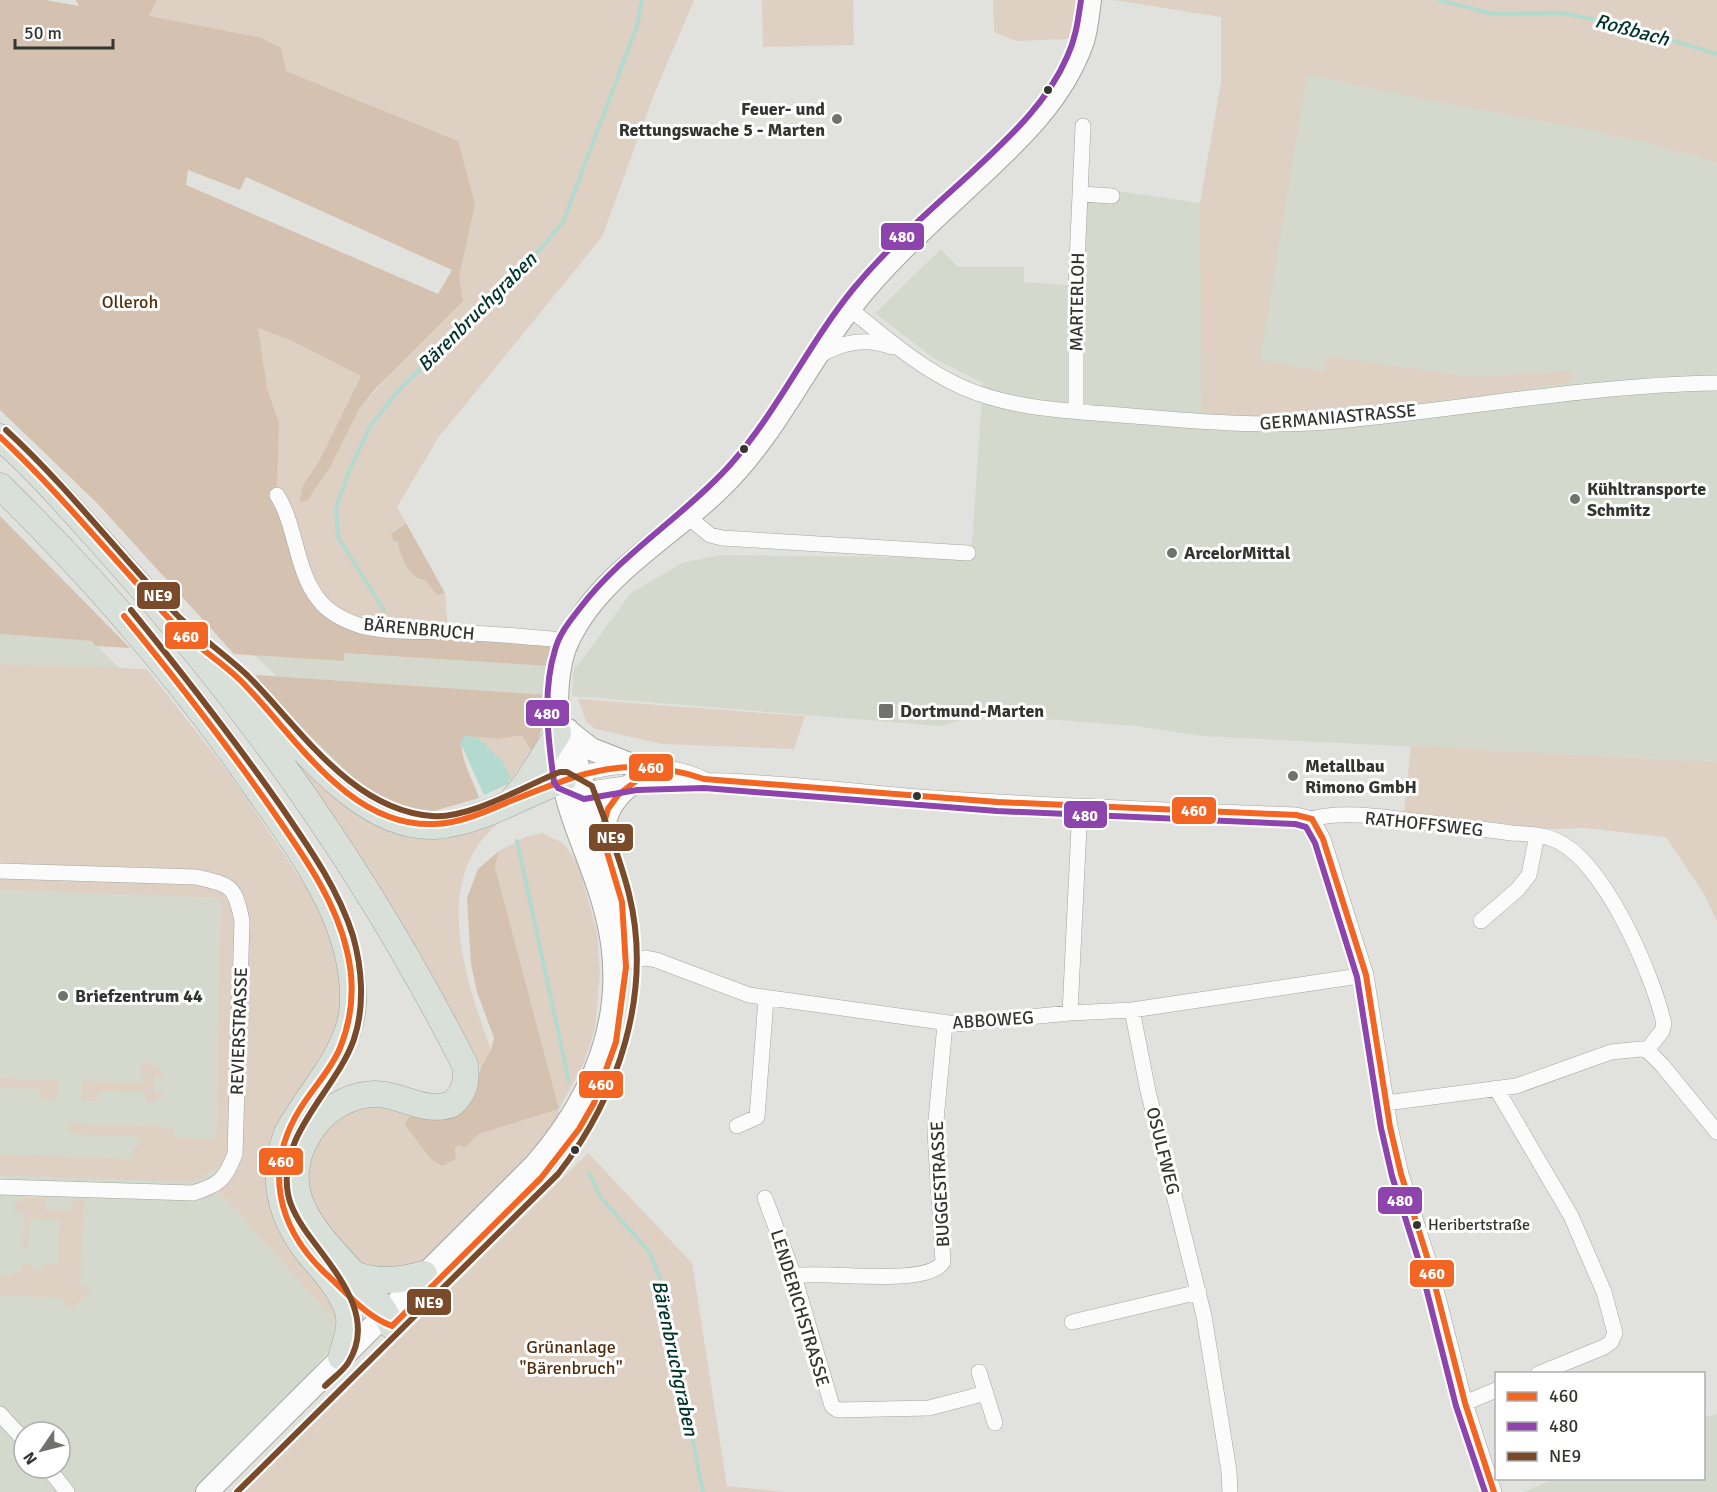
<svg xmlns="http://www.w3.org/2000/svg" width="1717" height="1492" font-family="Signika,sans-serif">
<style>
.built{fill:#d5d8cd;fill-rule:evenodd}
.green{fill:#dfd0c4}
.forest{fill:#d5c1af;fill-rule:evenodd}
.water{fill:#b4dacf}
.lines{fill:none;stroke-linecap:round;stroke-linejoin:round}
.stream{stroke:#b4dacf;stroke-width:4}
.minor-casing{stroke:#a4a6a1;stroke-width:16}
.secondary-casing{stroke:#a4a6a1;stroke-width:24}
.trunk-casing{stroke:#9ea79e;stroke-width:27}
.minor{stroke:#fafbfa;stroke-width:15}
.secondary{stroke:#fafbfa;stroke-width:22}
.trunk{stroke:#d9e0da;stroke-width:26}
.bus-1-casing{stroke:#fff;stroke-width:10}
.bus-2-casing{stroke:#fff;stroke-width:10}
.bus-3-casing{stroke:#fff;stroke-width:10}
.bus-1{stroke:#f26522;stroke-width:6}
.bus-2{stroke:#8e44ad;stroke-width:6}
.bus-3{stroke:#7a4b2a;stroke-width:6}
.bus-dot{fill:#343531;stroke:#fff;stroke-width:2}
.poi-dot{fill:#71726d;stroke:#fff;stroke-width:2}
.labels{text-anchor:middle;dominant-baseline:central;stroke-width:6;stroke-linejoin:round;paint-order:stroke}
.bus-label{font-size:16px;fill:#343531;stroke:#fff;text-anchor:start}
.poi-label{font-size:18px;font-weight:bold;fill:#343531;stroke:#fff;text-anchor:start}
.park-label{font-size:18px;fill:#542e0d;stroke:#fff}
.street-label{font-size:18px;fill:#343531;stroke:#fff}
.water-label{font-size:20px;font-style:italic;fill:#00332a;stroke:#fff}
.line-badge{stroke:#fff;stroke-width:2}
.badge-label{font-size:16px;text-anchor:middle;font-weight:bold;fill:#fff}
</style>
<rect width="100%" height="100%" fill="#e1e2dd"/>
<path class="built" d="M1307 73 1442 102 1596 129 1672 148 1717 163V762L1203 736 1136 726 991 715 971 717 941 726 572 696 574 667 578 665 631 593 682 563 722 555 971 558 983 383 933 358 875 313 941 249 958 267H1024V282L1076 286 1083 186 1282 215Z
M0 634 92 641 120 669 0 664Z
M344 653 549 666 548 695 279 678 254 655 343 661Z
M0 890 221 898 215 1187 338 1324 330 1349 306 1378 236 1454 194 1492H0ZM24 1432H60V1468H24Z
M1717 1414V1492H1524L1554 1479 1704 1478V1417Z"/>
<path class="green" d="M157 0H694L653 97 602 237 438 438 397 507 406 523 394 531 403 561 425 580 437 595 445 593 448 632 366 627 319 600 277 495 279 423 267 388 257 334 258 328 290 340 361 376 319 461 309 476 307 501 331 466 360 408 393 370 459 277 458 141 286 71 259 37 149 16Z
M762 0H853L854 45 763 47Z
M993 0H1081L1079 20 1068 39 1016 41 994 32Z
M1114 0H1717V163C1624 132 1536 121 1441 102 1396 94 1352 83 1307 74L1260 360 1324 371 1326 356 1472 377 1573 371 1569 383C1449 399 1328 422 1207 414L1201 410 1200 202 1221 82V17Z
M0 664 147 669 231 776 315 900 329 929 344 982 338 1029 277 1138 338 1300V1324L215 1187V1167L201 1179 188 1182 0 1175V1154L133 1159 134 1146H140L139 1137 70 1134 67 1124 174 1127 175 1138 216 1139 221 898 0 890Z
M578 699 805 716 794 749 663 744 595 729 586 721Z
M266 723 403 828 549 795C533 804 514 811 500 822 429 878 466 980 491 1050L481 1067 393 909 340 825Z
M523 734 534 749 510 781 499 759 477 737 499 739Z
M1411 746 1717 762V921L1704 894 1666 837 1585 828 1553 829 1404 812Z
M543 833 563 843 578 864 597 931 600 972 595 1029 583 1065 559 1109 558 1122 537 1148 424 1263 406 1272 361 1268 307 1200 310 1146 330 1119 377 1102 416 1111 422 1147 430 1158 456 1159 455 1148 459 1145 465 1148 479 1134 559 1109 495 867 499 851 528 836Z
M141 1063C152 1064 161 1065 164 1077H154V1091H164L158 1100 146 1103 145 1092 98 1091 97 1101H84L81 1098 82 1081 141 1083Z
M0 1078 59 1080 56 1100 40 1099V1089L0 1088Z
M588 1153 692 1263 727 1486 785 1492H245Z
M21 1198H45L46 1210H72L73 1200H84L80 1286 89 1287V1293L71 1309 59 1298 0 1295V1276H13V1272H22V1263L32 1264V1269L43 1270 44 1264H59L60 1220 29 1219 28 1250H23L24 1212H15V1205Z"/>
<path class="forest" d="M0 0H45L79 6 76 0H157L149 16 259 37 281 48 286 71 458 141 475 204 459 277 463 301 376 388 360 408 331 466 307 501H300L302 487 319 461 361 376 290 340 258 328 267 388 279 423 277 495 307 580 347 621 552 639 549 666 344 653V661L234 654 97 503 0 410ZM188 170 240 190 246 177 452 270 438 294 186 185Z
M0 516 130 648 96 646 92 641 0 634Z
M406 523 445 593 437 595 425 580C409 580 399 553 397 540L394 542 391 534Z
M256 675 548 695 550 709 534 749H530L522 735 499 739 464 736C455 751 474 781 479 798L427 813 376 800 259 687Z
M499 851 495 867 559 1109 479 1134 465 1148 459 1145 455 1148 456 1159 442 1166 430 1158 405 1125 407 1119 415 1115 473 1095 481 1067 491 1050 494 1038 477 992 471 964 467 898 478 869Z"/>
<path class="water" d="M464 736 477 737 502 760 510 777 508 784 484 795 460 742Z"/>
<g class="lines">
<path class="stream" d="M1439 0 1493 14 1563 13 1618 24 1717 54
M384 610 338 537 336 508 348 473 371 425 398 391 545 244 563 222 637 26 642 0
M517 841 569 1082
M589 1173 601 1198 649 1251 660 1278 703 1492"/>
<g class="minor-casing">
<path id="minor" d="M1080 194 1112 196
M849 308C886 338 921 369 964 388 1013 409 1068 411 1120 415 1192 421 1265 428 1338 421 1464 409 1589 385 1717 383
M818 356C843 342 865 337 892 347
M1076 411V286L1083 126
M277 495C297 527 295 570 319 600 329 613 346 621 361 626 388 633 420 631 448 632 483 633 518 636 552 639L567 643
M687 516 710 535 722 538 968 553
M580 774C621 763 665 761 704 779
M584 790C695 769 807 788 919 797 1044 806 1170 810 1296 815L1312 819 1323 839 1366 975 1390 1127 1401 1174 1430 1266 1465 1403 1494 1492
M1312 819C1344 809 1395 819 1429 823 1456 826 1484 829 1511 833 1526 834 1541 834 1555 840 1604 860 1653 975 1664 1024L1662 1031 1647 1050
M0 871 196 877C231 885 235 885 242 921L235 1154C225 1180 219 1185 193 1193L0 1187
M1481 921 1518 889 1529 875 1537 835
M627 961 646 958 656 960 749 995 956 1024 1070 1013 1132 1010 1366 975
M1132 1010 1148 1091 1204 1316 1229 1471 1230 1492
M1070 1013 1080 806
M1496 1088 1571 1216 1604 1292 1615 1333 1611 1342 1604 1347 1538 1374
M1386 1103 1516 1086 1611 1052 1641 1049 1647 1050 1662 1065 1717 1132
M737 1126 757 1117 766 999
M765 1198 794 1276 832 1406 838 1410 929 1408 986 1393
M794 1276C825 1270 926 1288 943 1262L935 1131 945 1024
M1072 1322 1199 1292
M979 1372 995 1423
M1465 1403 1496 1390
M0 1414 24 1440
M48 1468 67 1492"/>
</g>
<g class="secondary-casing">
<path id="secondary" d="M568 730 590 810 621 898 627 958
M568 731 591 749 632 765
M601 838C606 812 613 796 636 781
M207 1492 536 1164C598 1092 631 1008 606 913 596 872 576 834 566 794 560 771 560 747 558 724 556 702 557 670 565 648 593 578 668 539 719 489 774 436 804 367 850 308 884 264 926 226 967 188 1013 145 1062 102 1083 41 1087 28 1088 14 1090 0"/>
</g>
<g class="trunk-casing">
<path id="trunk" d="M0 437C42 474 78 517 116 559 253 711 372 882 465 1065 467 1082 465 1092 452 1104 420 1116 394 1086 359 1096 337 1102 319 1116 307 1137 261 1217 365 1264 392 1326
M0 486C96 580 184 682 260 793 304 856 356 924 353 1005 350 1053 309 1092 287 1133 270 1177 280 1217 309 1254 324 1271 341 1289 348 1311 352 1326 346 1342 341 1357
M223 666C282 715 349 830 435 826 479 823 523 795 563 780
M514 798 528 781 558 733
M353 1274C379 1283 398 1281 424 1274"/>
</g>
<use href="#minor" class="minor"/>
<use href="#secondary" class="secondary"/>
<use href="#trunk" class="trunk"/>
<g class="bus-1-casing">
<path id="bus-1" d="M0 437C63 496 116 563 176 626 196 647 221 661 241 681 295 735 348 828 435 824 460 823 485 812 508 802 581 773 626 753 704 779L997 802 1296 815 1312 819 1323 839 1366 975 1390 1127 1401 1174 1430 1266 1465 1403 1494 1492
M124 616C175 678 224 741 270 807 300 851 335 898 347 951 355 984 353 1016 340 1048 331 1070 312 1089 300 1109 264 1167 276 1226 325 1273 346 1292 365 1316 392 1326
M392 1326 541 1178 579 1129 594 1103 616 1042 626 967 622 902 607 852 604 823 608 809 618 795 636 781"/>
</g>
<g class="bus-2-casing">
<path id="bus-2" d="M1081 0C1078 20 1076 38 1067 57 1047 104 1006 140 970 174 930 210 889 246 854 288 808 344 778 411 730 465 683 517 623 552 580 608 570 621 559 634 555 650 542 692 548 739 554 782L558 788 584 799 637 790 704 788 997 811 1295 824 1306 827 1315 843 1357 977 1381 1128 1392 1176 1421 1268 1456 1406 1485 1492"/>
</g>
<g class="bus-3-casing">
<path id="bus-3" d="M6 430C69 488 120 556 179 617 201 638 226 655 248 676 300 728 351 810 432 816 470 819 524 786 560 772H567L592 786C605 821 620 857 629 894 653 992 619 1096 558 1174L237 1492
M131 610C183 674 233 738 280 805 308 846 338 888 353 936 362 968 365 1006 354 1039 336 1091 277 1134 288 1194 291 1211 303 1228 313 1241 339 1276 376 1319 348 1363 342 1372 333 1378 325 1386"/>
</g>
<use href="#bus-1" class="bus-1"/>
<use href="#bus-2" class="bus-2"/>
<use href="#bus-3" class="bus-3"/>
</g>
<g class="bus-dot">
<circle cx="1048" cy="90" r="5"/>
<circle cx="744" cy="449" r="5"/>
<circle cx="917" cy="796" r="5"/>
<circle cx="575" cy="1150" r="5"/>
<circle cx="1417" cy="1225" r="5"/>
</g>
<g class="poi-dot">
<circle cx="837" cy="119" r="6"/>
<circle cx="1575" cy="499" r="6"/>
<circle cx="1172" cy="553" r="6"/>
<rect x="878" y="703" width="16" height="16" rx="3"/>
<circle cx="1293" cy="776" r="6"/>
<circle cx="63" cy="996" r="6"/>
</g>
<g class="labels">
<g class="bus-label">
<text x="1428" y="1225">Heribertstraße</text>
</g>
<g class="poi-label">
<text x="825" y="109" text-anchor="end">Feuer- und<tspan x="825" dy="21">Rettungswache 5 - Marten</tspan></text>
<text x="1587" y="489">Kühltransporte<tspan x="1587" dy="21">Schmitz</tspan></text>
<text x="1184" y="553">ArcelorMittal</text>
<text x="900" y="711">Dortmund-Marten</text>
<text x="1305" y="766">Metallbau<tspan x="1305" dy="21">Rimono GmbH</tspan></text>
<text x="75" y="996">Briefzentrum 44</text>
</g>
<g class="park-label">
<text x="130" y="302">Olleroh</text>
<text x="571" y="1347">Grünanlage<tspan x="571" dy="21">"Bärenbruch"</tspan></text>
</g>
<g class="street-label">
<text transform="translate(1077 302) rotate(-89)">MARTERLOH</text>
<text transform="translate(1338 417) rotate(-5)">GERMANIASTRASSE</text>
<text transform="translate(419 629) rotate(5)">BÄRENBRUCH</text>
<text transform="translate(1424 824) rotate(6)">RATHOFFSWEG</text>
<text transform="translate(993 1020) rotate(-4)">ABBOWEG</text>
<text transform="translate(239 1031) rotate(-88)">REVIERSTRASSE</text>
<text transform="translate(1163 1151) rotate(76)">OSULFWEG</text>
<text transform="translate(940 1184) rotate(-93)">BUGGESTRASSE</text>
<text transform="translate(800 1308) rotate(73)">LENDERICHSTRASSE</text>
</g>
<g class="water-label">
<text transform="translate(1632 30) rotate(15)">Roßbach</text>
<text transform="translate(477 312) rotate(-45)">Bärenbruchgraben</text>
<text transform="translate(675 1358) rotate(78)">Bärenbruchgraben</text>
</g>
</g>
<g class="line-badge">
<rect x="880" y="222" width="45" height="29" rx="6" fill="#8e44ad"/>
<rect x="136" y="581" width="45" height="29" rx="6" fill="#7a4b2a"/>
<rect x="164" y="621" width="45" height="29" rx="6" fill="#f26522"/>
<rect x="525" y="699" width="45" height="28" rx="6" fill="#8e44ad"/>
<rect x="628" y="753" width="46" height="29" rx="6" fill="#f26522"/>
<rect x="1171" y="796" width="46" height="29" rx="6" fill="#f26522"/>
<rect x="1063" y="800" width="45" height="29" rx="6" fill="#8e44ad"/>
<rect x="588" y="823" width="46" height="29" rx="6" fill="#7a4b2a"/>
<rect x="578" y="1070" width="46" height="29" rx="6" fill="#f26522"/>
<rect x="258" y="1147" width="46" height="29" rx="6" fill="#f26522"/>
<rect x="1377" y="1186" width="46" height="29" rx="6" fill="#8e44ad"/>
<rect x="1409" y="1259" width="46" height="29" rx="6" fill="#f26522"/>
<rect x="406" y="1288" width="46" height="28" rx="6" fill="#7a4b2a"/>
</g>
<g class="badge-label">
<text x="902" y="242">480</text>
<text x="158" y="601">NE9</text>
<text x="186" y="642">460</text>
<text x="547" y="719">480</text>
<text x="651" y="773">460</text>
<text x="1194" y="816">460</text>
<text x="1085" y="821">480</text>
<text x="611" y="843">NE9</text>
<text x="601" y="1090">460</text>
<text x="281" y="1167">460</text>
<text x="1400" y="1206">480</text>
<text x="1432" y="1279">460</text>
<text x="429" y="1308">NE9</text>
</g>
<rect x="1495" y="1372" width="210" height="108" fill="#ffffff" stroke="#aeaead" stroke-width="1.5"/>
<rect x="1507" y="1392" width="30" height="9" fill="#f26522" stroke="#aeaead" stroke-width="1.5"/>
<text x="1549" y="1402" font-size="18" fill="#343531">460</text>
<rect x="1507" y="1422" width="30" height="9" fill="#8e44ad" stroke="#aeaead" stroke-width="1.5"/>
<text x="1549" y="1432" font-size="18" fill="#343531">480</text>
<rect x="1507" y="1452" width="30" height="9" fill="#7a4b2a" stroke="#aeaead" stroke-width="1.5"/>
<text x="1549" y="1462" font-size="18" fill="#343531">NE9</text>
<g transform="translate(42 1450) rotate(235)"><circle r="28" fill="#ffffff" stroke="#aeaead" stroke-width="1.5"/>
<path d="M0-4.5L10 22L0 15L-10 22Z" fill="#71726d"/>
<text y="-9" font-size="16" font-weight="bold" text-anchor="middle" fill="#343531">N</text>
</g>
<path d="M15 39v9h98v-9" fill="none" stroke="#343531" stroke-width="3"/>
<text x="24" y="39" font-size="18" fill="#343531" stroke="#ffffff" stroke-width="4.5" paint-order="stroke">50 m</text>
</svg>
